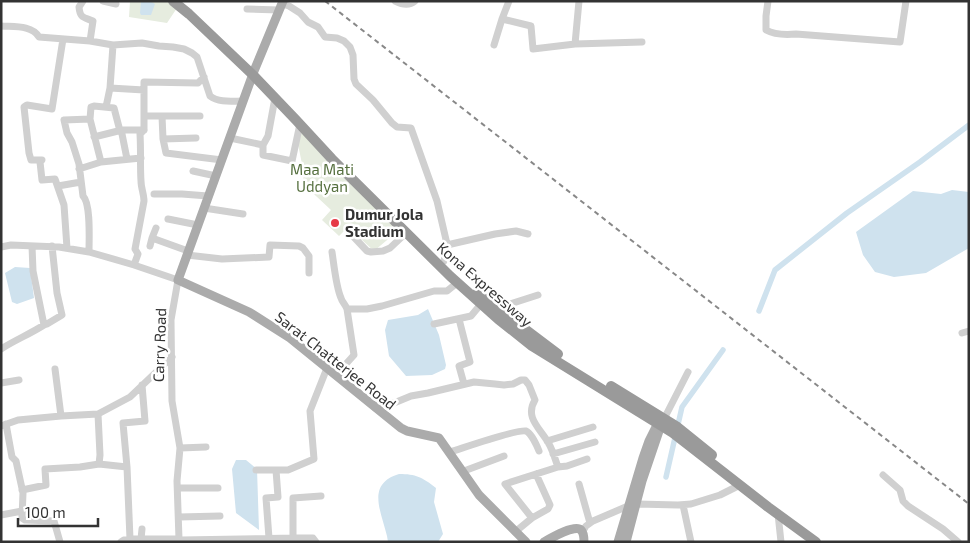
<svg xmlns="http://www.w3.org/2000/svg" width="970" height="543" font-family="'Exo 2',sans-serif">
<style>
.green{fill:#e6ecdf}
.water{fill:#cfe2ee}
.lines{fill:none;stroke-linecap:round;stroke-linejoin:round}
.canal{stroke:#cfe2ee;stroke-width:5.5}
.minor{stroke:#d0d0d0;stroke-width:7}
.major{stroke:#ababab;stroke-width:9}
.highway{stroke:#9a9a9a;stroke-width:10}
.rail{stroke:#888;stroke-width:2;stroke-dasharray:5 4;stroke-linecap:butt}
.poi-dot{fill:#e63946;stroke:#fff;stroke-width:2}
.labels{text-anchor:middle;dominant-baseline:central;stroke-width:5;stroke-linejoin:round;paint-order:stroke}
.park-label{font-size:15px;fill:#56703f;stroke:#fff}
.poi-label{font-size:15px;font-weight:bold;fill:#333;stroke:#fff;text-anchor:start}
.street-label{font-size:15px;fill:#333;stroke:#fff}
</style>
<rect width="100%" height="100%" fill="#fff"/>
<path class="green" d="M130 1H172L177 8 167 23 129 17Z
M301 125 399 230 374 251 348 227 339 236 322 220 331 210 302 183 304 174 297 139Z"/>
<path class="water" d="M141 1H150L155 4 151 15H141L140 13Z
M952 190 969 192V248L926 273 894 277 875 272 863 255 856 232 913 191 941 194Z
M15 267 30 268 34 298 17 304 12 302 5 273Z
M428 309 439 335 446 365 445 369 432 375 406 376 389 356 385 330 388 320 418 315Z
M236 460H246L257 469 259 530 236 513 232 469Z
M399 474C416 474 422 477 436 488L434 502 443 534 438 542H388L387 536C381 511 366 484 399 474Z"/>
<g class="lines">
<path class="canal" d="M759 311 775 270 847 213 920 162 969 125
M666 477 682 407 723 350"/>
<path class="minor" d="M83 1 79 7C80 18 83 17 93 21L90 41
M103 1 116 4
M395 1C401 4 409 6 415 1
M509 1 502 19 531 26 533 49 575 44
M579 1 575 44 642 42
M768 1 766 16V30C775 35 785 35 796 34L900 42 906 1
M282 4 289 6 300 13 308 22 318 27 325 37 337 38 344 41 350 47 353 55 354 79 356 84 373 100 392 123 397 127 411 128 437 201 447 244 444 261
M247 9 279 10
M1 26C14 27 32 25 39 37L90 41 113 45 142 43 159 46 173 47 184 49 192 53 197 57 210 96C219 103 232 101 243 101
M63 39 52 109 27 105 24 107 29 153 31 160H42L40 162 42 180 55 179 64 205 67 248
M494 45 502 19
M110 88 144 90
M106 107 110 88 113 45
M144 116H200
M162 116 163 139 196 138
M94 137 122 130
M230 138 263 145V155L292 161 300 124
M163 139 166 153 222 160
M263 145 268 136 275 98
M127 159 122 134V130H144V82L198 83 204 77
M101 162 141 158
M79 169 101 162 90 119 91 107 94 106 114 108 120 131
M193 171 216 176
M58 186 81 182
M154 194H182L208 196
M204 208 243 214
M168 219 198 225
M350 233 367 251 371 252 383 251 390 248 406 233
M152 238 156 228
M447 245 495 234 516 231 528 234
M150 246 152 238 188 251
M1 247 11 245 59 247 89 252 134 265 178 280 171 320 172 401 180 448 177 481 179 539 181 540 296 538H313L316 542
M89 252C89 239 91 204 83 196L79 164 72 142 67 133 64 120 90 119
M332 252C334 265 336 287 341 298 342 302 345 304 347 309L354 355 336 375
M187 255 222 259 269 257 270 245 299 246 303 248 309 256V273
M134 265 138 254 135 249 144 201C144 194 141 188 141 181 140 166 141 150 140 134L144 130
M347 309H367L382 306 434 291H447L457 283
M501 311 507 305 538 295
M459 319 470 362 459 366 464 384
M434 324 471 316 481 304
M44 325 47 324 62 315 57 293 52 246
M962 333 969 331
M1 349C15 340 30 334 44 325L33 271 32 246
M55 369 61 416
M1 383 19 380
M375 408 382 402 394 403 411 396 428 393 474 382 495 384 504 385 513 384 521 380H525L529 385 535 400C524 418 541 429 549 444 553 451 555 459 558 467
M664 419 688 372
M6 424 12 457 16 461 23 493 22 518 25 520 54 521 60 542
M1 426 18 420 61 416 98 414 130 397 172 357
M547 441 593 427
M180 448 206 447
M450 452C463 448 516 429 526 431 531 433 537 446 539 451
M553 454 595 442
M99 464 127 467 130 539
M127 467 123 423 145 421 142 385
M256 470H288L314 459 310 411 327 368
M464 471 504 456
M883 475 900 490 903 501 908 506 943 529 958 542
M579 484 590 523
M178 488H218
M22 490 46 485 45 469 80 467 99 464 100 455 98 414
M683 505 691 542
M778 514 781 542
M1 515 22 511
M179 517 220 516
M532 518 548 509 550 505 536 474
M583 531 586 526 593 521 628 506 637 504 678 505 691 504 720 495 740 485
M515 532 532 518 505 484 558 467 567 466 587 459
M269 538 266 498 278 497 276 470
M141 539 142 529
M121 542 124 540 130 539H179
M293 542V498L321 496"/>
<path class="major" d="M283 1 254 71 178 280 249 312 290 338 401 428 407 431 439 438 479 495 526 542
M544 542C551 538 575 524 581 530 584 533 584 538 584 542
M618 542 643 458 649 441 660 419
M626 542 642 481 660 428"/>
<path class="highway" d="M173 1 189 14 253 75 296 120 332 159 450 276 498 319 532 346 673 433 768 507 816 542
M477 293 558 354
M611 386 676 426 712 455"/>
<path class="rail" d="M325 1 969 504"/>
</g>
<circle class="poi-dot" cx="335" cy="223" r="5"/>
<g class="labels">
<g class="park-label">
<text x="322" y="169">Maa Mati<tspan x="322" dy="17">Uddyan</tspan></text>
</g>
<g class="poi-label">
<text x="345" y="214">Dumur Jola<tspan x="345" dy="17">Stadium</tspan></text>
</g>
<g class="street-label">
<text transform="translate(485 284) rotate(41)">Kona Expressway</text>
<text transform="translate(159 345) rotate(-88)">Carry Road</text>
<text transform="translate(336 360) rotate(38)">Sarat Chatterjee Road</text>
</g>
</g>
<rect width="970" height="543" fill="none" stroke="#333333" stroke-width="5"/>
<path d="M18 518v8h80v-8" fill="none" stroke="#333333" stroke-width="2.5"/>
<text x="25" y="518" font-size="15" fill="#333333" stroke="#ffffff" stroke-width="4" paint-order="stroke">100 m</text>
</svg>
